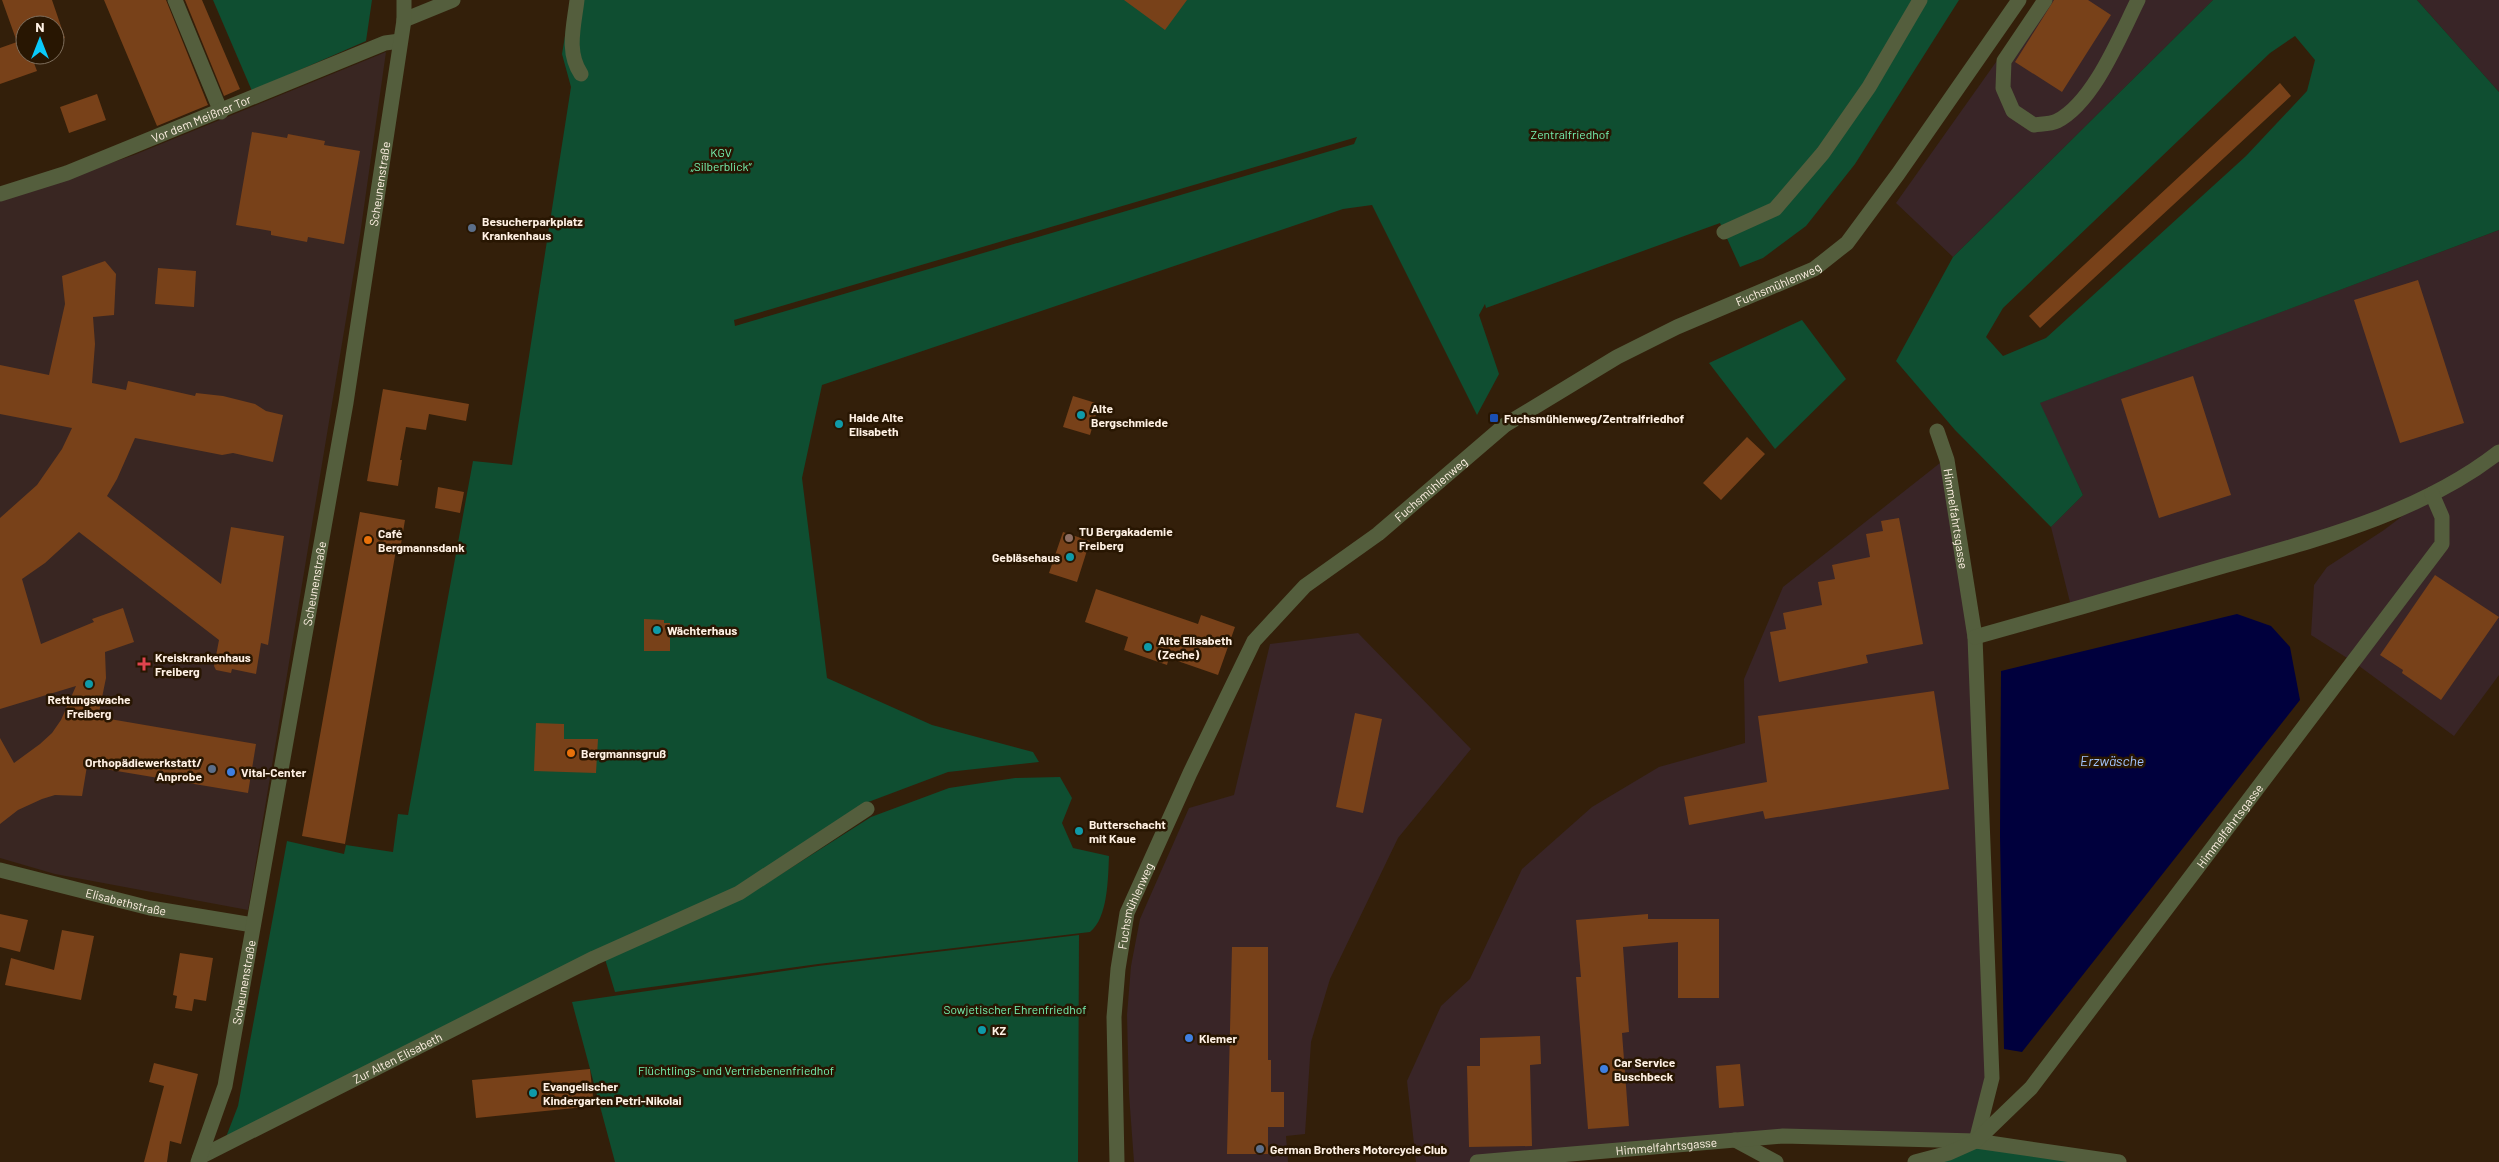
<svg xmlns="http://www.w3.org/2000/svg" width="2499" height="1162" font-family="Barlow,sans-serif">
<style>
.commercial{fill:#392527}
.medical{fill:#392622}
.green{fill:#0f4e31;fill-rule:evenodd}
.water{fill:#00003d}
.building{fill:#784119}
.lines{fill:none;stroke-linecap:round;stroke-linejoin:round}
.minor{stroke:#545e3d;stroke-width:15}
.service-dot{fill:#5c6f8a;stroke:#281602;stroke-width:2}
.culture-dot{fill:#0f9aa8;stroke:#281602;stroke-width:2}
.transit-dot{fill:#1a4fb4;stroke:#281602;stroke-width:2}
.education-dot{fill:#8d6e63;stroke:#281602;stroke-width:2}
.food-dot{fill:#e8710a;stroke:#281602;stroke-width:2}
.health-dot{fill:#e0444e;stroke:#281602;stroke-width:2}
.shop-dot{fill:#3f7fe0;stroke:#281602;stroke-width:2}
.labels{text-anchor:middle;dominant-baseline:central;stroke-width:5;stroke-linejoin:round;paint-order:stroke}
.street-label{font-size:12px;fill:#fff1e4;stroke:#281602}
.park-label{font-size:12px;fill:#76f3b2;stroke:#281602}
.poi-label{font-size:12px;font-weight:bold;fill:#fff1e4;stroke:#281602;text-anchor:start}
.water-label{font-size:14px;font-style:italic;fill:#a2c4fc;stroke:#281602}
</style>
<rect width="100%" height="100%" fill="#331f0a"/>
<path class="commercial" d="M2040 0H2213L1953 257 1896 203Z
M2417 0H2499V92Z
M2499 230V675L2454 736 2355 663 2311 635 2314 585 2327 567 2384 530 2430 495 2333 535 2072 610 2051 527 2083 495 2039 403Z
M1940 463 1975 637 1992 1078 1976 1141 1783 1136 1477 1162H1416L1407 1081 1441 1006 1470 979 1522 869 1592 807 1659 767 1745 743 1744 679 1783 587Z
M1358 633 1471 749 1398 838 1330 979 1311 1042 1305 1134 1286 1136 1288 1162H1134L1129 1094 1127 1015 1131 966 1140 919 1189 808 1234 795 1270 644Z"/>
<path class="medical" d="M386 52 360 235 248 910 55 874 0 858V201L134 155Z"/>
<path class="green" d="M213 0H372L366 41 252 91Z
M571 0H1959L1855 164 1806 226 1763 258 1740 267 1720 223 1486 308 1485 304 1479 315 1499 374 1477 415 1372 205 1343 209 822 385 802 478 827 678 932 725 1033 752 1039 762 948 772 863 804 736 887 226 1137 238 1106 287 841 344 854 346 845 393 852 398 814 408 815 473 461 512 465 571 87 562 54ZM1357 137 1354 144 735 326 734 320Z
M2213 0H2417L2499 92V230L2040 403 2083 495 2051 527 1955 430 1896 361 1953 257ZM2295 36 2315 60 2307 91 2246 156 2046 338 2003 356 1986 337 2003 308 2270 53Z
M1802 320 1846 379 1775 449 1709 363Z
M1060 777 1072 798 1062 823 1073 848 1109 856C1108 878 1108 918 1090 932L818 964 615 992 605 959 750 894 871 817 949 788 1015 778Z
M1079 935 1078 1162H615L572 1002 818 966Z
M1976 1141 2119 1162H1926Z"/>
<path class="water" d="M2237 614 2271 626 2290 647 2300 700 2022 1052 2004 1049 2000 836 2001 671Z"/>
<path class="building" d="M2 0H52L65 38 55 42V25H25V55H31L37 71 0 84V48L17 42Z
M104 0H166L208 105 157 126Z
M185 0H202L240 89 224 96Z
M1124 0H1187L1165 30Z
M2054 0H2088L2111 15 2062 92 2015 62Z
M2280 83 2291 96 2040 328 2029 316Z
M97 94 106 120 69 133 60 107Z
M252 132 287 138 288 134 325 141 324 145 360 151 344 244 308 237 307 242 271 235V231L236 225Z
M105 261 116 274 114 315 93 317 95 344 92 383 126 390 128 381 195 396 196 393 223 396 255 404 266 411 283 415 273 462 233 453 222 455 135 438 117 479 107 496 221 584 231 527 284 536 268 645 261 643 256 674 232 669 231 673 216 670 214 666 219 640 79 532 45 563 22 579 41 644 94 622 92 619 123 608 134 642 105 652 106 678 98 717 256 744 248 793 87 766 82 796 55 795 42 799 18 810 0 824V738L14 763 40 744 52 733 61 720 76 686 0 709V518L37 485 62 449 72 428 0 414V365L49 375 65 304 62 276Z
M158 268 196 271 194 307 155 304Z
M2418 280 2464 423 2400 443 2354 300Z
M2193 376 2231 495 2159 518 2121 399Z
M383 389 469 404 466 421 429 414 426 430 406 427 400 460H402L398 486 367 481Z
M1073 396 1099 404 1090 435 1063 427Z
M1747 437 1765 454 1721 500 1703 483Z
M438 487 464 492 460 513 435 508Z
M360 512 405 520 400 550H396L345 844 302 836Z
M1899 518 1923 644 1866 655 1868 663 1779 682 1770 632 1786 629 1783 613 1822 605 1818 582 1835 579 1832 565 1870 557 1866 534 1883 531 1881 521Z
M1063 532 1090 541 1077 582 1049 573Z
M2435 575 2499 617 2441 700 2402 673 2403 670 2380 655Z
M1096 589 1198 624 1201 615 1235 627 1218 675 1169 658 1167 665 1124 650 1128 637 1085 622Z
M644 619 664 620V623H670V651H644Z
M1934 691 1949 789 1765 819 1763 811 1689 825 1684 797 1767 782 1758 716Z
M1355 713 1382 719 1363 813 1336 807Z
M536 723 564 724V739H598L596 773 534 771Z
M0 914 28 920 20 952 0 947Z
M1648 914V919H1719V998H1678V942L1623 947 1629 1032 1622 1033 1629 1126 1588 1129 1576 977H1581L1576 920Z
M62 930 94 936 81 1000 5 985 11 958 54 970Z
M1232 947H1268V1060H1271V1092H1284V1127H1268V1154H1227Z
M180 953 213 958 206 1001 194 999 192 1011 175 1008 177 996 173 995Z
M1540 1036 1541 1064 1530 1065 1532 1146 1469 1147 1467 1066H1480V1038Z
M154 1063 198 1074 181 1144 170 1141 167 1162H144L164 1086 149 1082Z
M1740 1064 1744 1106 1719 1108 1716 1066Z
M590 1069 594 1106 476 1118 472 1080Z"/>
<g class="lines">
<g class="minor">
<path d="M175 0 221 112"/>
<path d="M577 0C574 26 566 52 581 74"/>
<path d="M2045 0 2004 61 2003 88 2013 111 2034 125C2041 124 2051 124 2057 121 2094 102 2120 36 2138 0"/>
<path d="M404 20 453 0"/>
<path id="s1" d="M0 194 67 173 385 43 400 41"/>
<path d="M1724 232 1775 209 1823 153 1869 87 1920 0"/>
<path id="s2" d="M1937 431 1947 460 1975 637 1992 1078 1976 1141"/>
<path d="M1975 637C2057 614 2138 591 2220 567 2315 540 2420 514 2499 452"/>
<path id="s3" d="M0 870 150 908 253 925"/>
<path d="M1735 1140 1776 1162"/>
<path id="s4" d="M200 1157 594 958 739 893 867 809"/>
<path id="s5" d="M198 1162 225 1086 346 403 404 20V0"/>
<path id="s6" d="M1117 1162 1114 1017 1118 969 1127 913 1190 773 1254 641 1305 586 1378 534 1505 425 1617 357 1677 327 1814 269 1847 243 1898 174 2019 0"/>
<path id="s7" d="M1477 1162 1783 1136 1976 1141 2119 1162"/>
<path id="s8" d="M1915 1162 1949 1153 1976 1141 2031 1088 2442 544V517L2432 494"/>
</g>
</g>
<g class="service-dot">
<circle cx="472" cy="228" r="5"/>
<circle cx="212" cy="769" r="5"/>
<circle cx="1260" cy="1149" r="5"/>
</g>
<g class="culture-dot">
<circle cx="1081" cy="415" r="5"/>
<circle cx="839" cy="424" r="5"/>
<circle cx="1070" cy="557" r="5"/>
<circle cx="657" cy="630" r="5"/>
<circle cx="1148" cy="647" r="5"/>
<circle cx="89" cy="684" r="5"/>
<circle cx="1079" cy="831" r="5"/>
<circle cx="982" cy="1030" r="5"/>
<circle cx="533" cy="1093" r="5"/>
</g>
<rect class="transit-dot" x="1489" y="413" width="10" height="10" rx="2.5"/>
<circle class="education-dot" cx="1069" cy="538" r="5"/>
<g class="food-dot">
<circle cx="368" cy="540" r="5"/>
<circle cx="571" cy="753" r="5"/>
</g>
<path class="health-dot" d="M141.5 656.5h5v5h5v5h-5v5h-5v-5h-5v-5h5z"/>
<g class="shop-dot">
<circle cx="231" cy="772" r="5"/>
<circle cx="1189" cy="1038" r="5"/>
<circle cx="1604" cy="1069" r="5"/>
</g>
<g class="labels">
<g class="street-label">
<text stroke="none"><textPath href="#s1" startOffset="215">Vor dem Meißner Tor</textPath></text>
<text stroke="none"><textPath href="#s5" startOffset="996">Scheunenstraße</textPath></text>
<text stroke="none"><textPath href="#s6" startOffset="1190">Fuchsmühlenweg</textPath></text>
<text stroke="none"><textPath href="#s6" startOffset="784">Fuchsmühlenweg</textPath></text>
<text stroke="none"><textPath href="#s2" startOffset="90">Himmelfahrtsgasse</textPath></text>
<text stroke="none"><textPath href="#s5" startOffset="591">Scheunenstraße</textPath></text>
<text stroke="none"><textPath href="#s8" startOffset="470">Himmelfahrtsgasse</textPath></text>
<text stroke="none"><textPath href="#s3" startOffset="130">Elisabethstraße</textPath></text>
<text stroke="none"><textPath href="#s6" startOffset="259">Fuchsmühlenweg</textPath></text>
<text stroke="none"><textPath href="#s5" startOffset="186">Scheunenstraße</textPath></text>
<text stroke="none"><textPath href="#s4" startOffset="221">Zur Alten Elisabeth</textPath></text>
<text stroke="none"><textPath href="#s7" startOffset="190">Himmelfahrtsgasse</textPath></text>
</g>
<g class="park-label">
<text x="1570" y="134">Zentralfriedhof</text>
<text x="721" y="152">KGV<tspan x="721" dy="14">„Silberblick“</tspan></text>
<text x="1015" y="1009">Sowjetischer Ehrenfriedhof</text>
<text x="736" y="1070">Flüchtlings- und Vertriebenenfriedhof</text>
</g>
<g class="poi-label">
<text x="482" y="221">Besucherparkplatz<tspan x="482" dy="14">Krankenhaus</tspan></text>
<text x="1091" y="408">Alte<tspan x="1091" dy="14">Bergschmiede</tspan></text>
<text x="849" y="417">Halde Alte<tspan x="849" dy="14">Elisabeth</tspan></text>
<text x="1504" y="418">Fuchsmühlenweg/Zentralfriedhof</text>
<text x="1079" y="531">TU Bergakademie<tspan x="1079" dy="14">Freiberg</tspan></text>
<text x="378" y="533">Café<tspan x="378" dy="14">Bergmannsdank</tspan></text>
<text x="1060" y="557" text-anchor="end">Gebläsehaus</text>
<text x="667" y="630">Wächterhaus</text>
<text x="1158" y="640">Alte Elisabeth<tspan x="1158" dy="14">(Zeche)</tspan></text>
<text x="155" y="657">Kreiskrankenhaus<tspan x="155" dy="14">Freiberg</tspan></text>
<text x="89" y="699" text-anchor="middle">Rettungswache<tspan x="89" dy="14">Freiberg</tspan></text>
<text x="581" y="753">Bergmannsgruß</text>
<text x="202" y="762" text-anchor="end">Orthopädiewerkstatt/<tspan x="202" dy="14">Anprobe</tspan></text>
<text x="241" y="772">Vital-Center</text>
<text x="1089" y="824">Butterschacht<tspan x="1089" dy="14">mit Kaue</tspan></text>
<text x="992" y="1030">KZ</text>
<text x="1199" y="1038">Klemer</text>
<text x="1614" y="1062">Car Service<tspan x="1614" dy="14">Buschbeck</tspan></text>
<text x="543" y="1086">Evangelischer<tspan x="543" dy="14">Kindergarten Petri-Nikolai</tspan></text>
<text x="1270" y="1149">German Brothers Motorcycle Club</text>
</g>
<g class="water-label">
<text x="2112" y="760">Erzwäsche</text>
</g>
</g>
<g transform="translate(40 40)"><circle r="24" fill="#281602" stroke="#7e6e5c"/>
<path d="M0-4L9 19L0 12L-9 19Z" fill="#0acafa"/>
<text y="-8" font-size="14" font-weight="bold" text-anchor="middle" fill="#fff1e4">N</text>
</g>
</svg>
